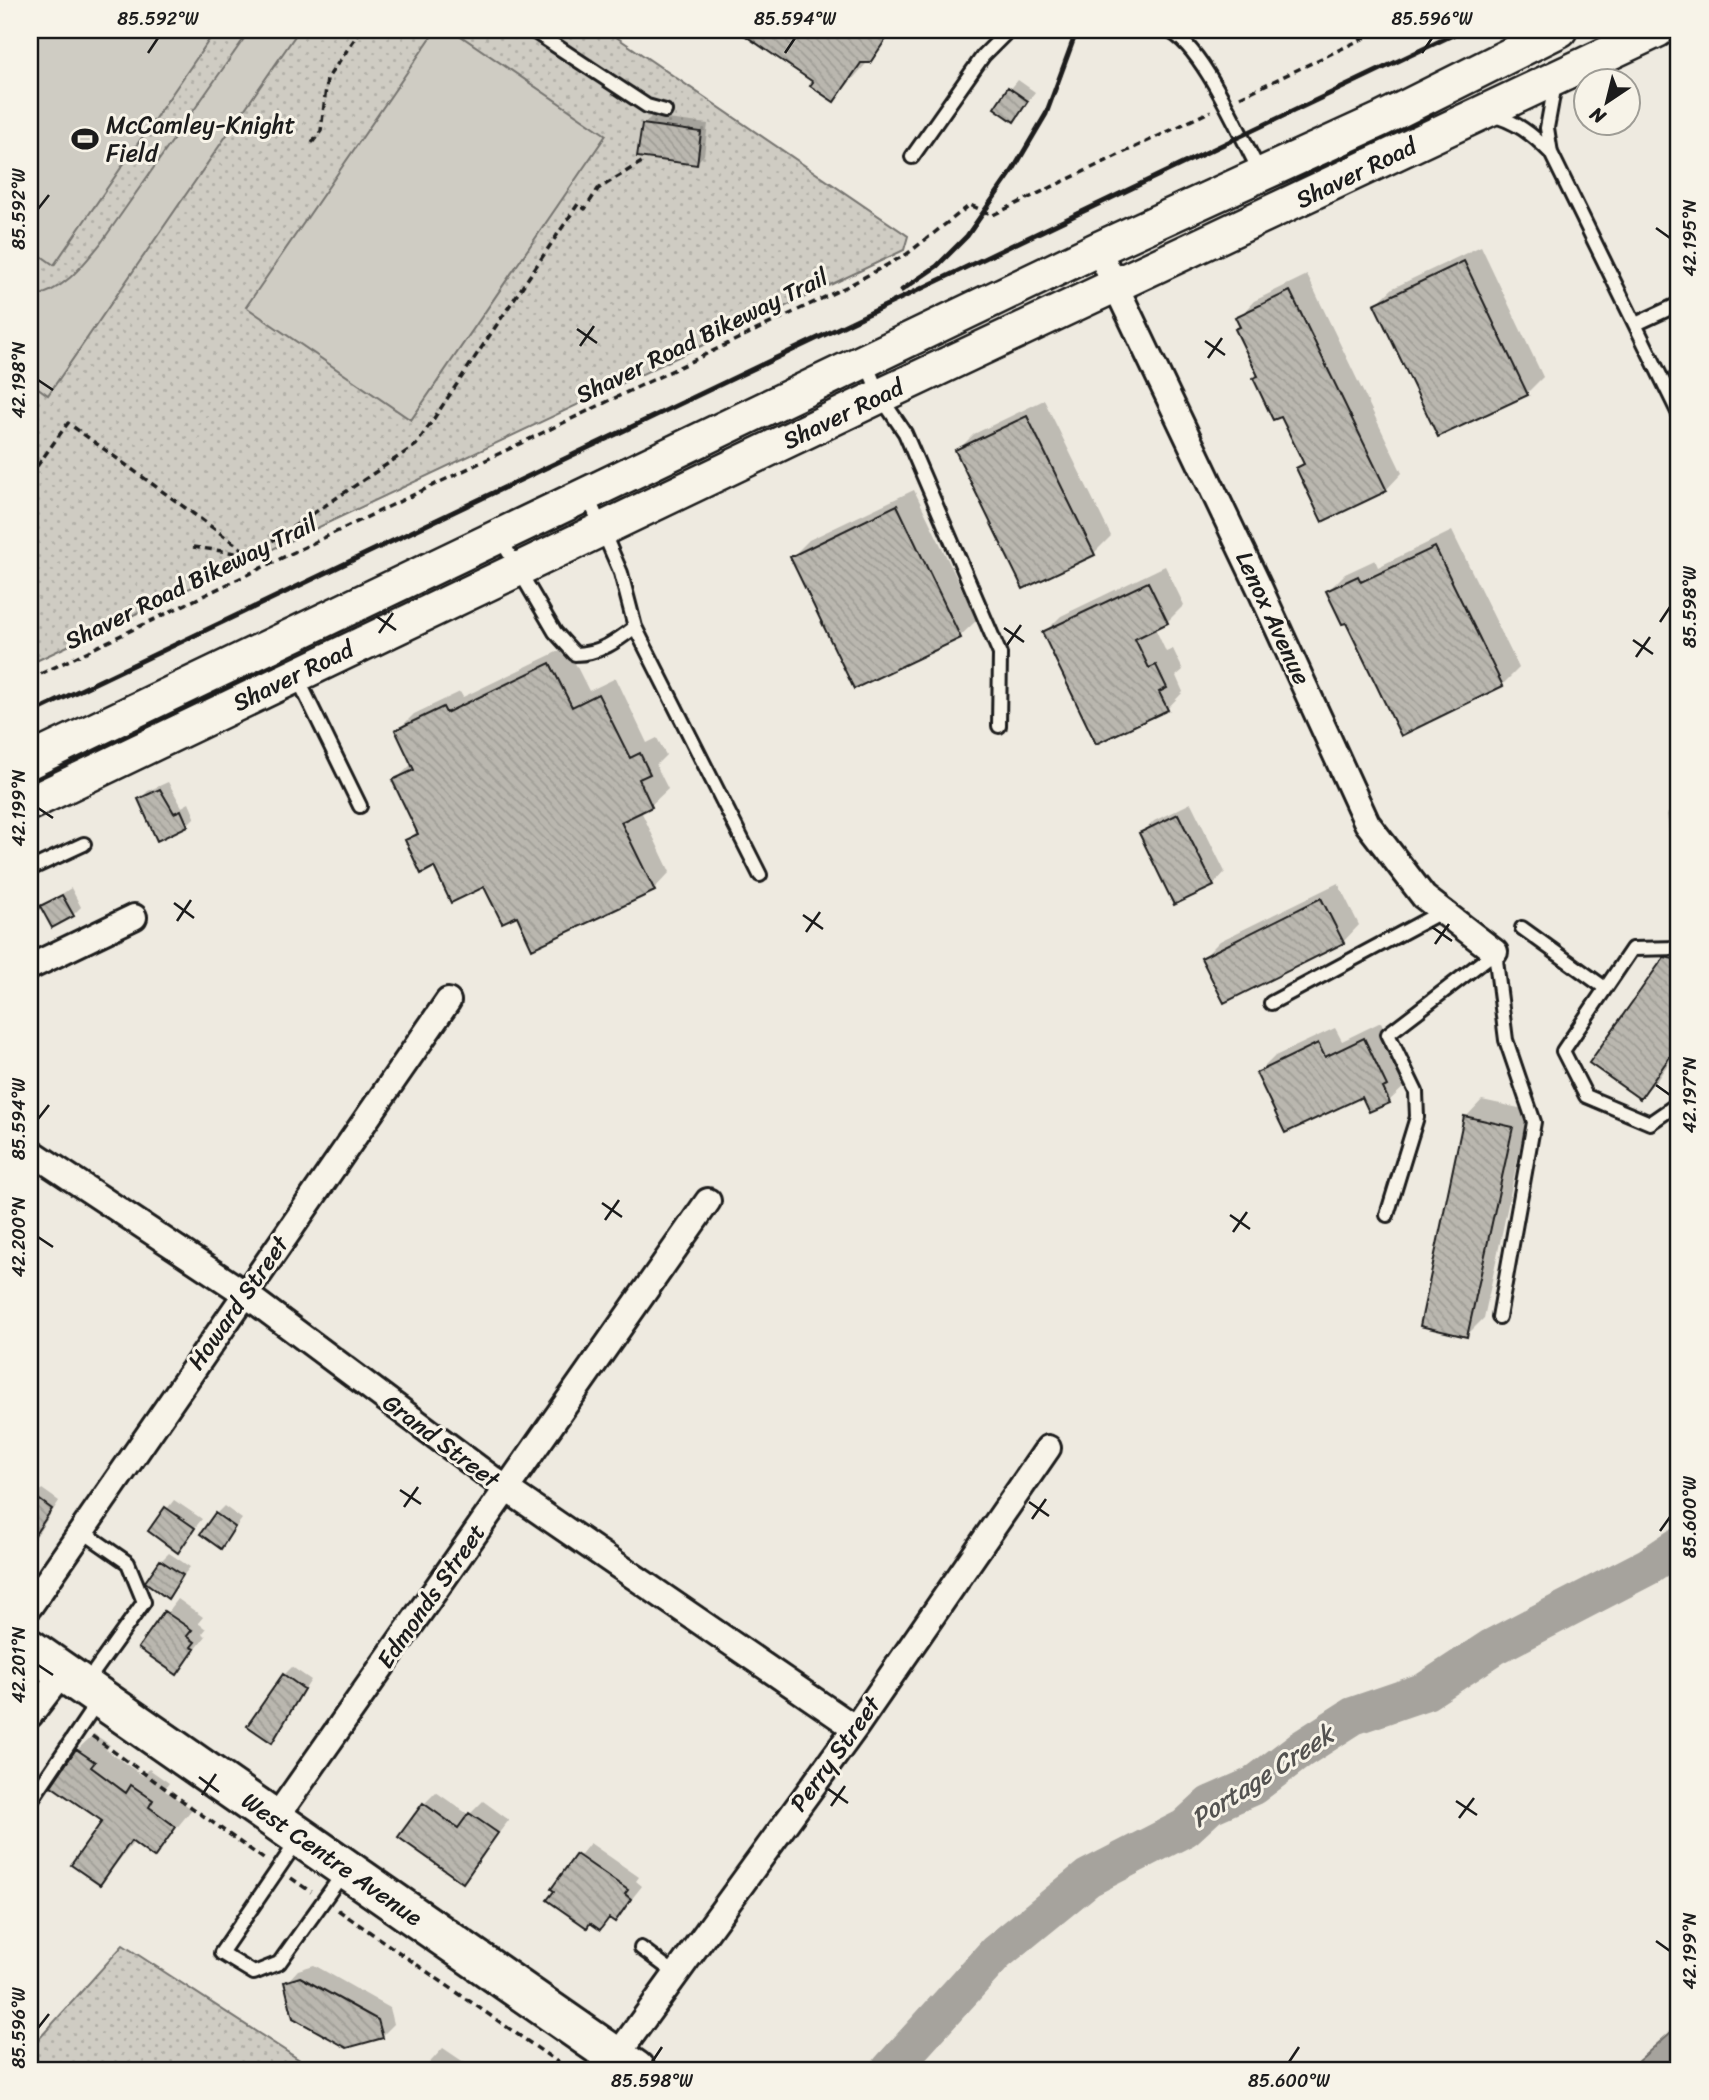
<svg xmlns="http://www.w3.org/2000/svg" width="1709" height="2100" font-family="Sriracha,sans-serif">
<style>
.green{fill:url(#green-dots);stroke:#767470;stroke-width:2}
.pitch{fill:#cfccc3;stroke:#767470;stroke-width:2}
.water{fill:#a6a39d;stroke:#6f6d69;stroke-width:2}
.shadow{fill:#0003}
.lines{fill:none;stroke-linecap:round;stroke-linejoin:round}
.river{stroke:#a6a39d;stroke-width:38}
.building{fill:url(#building-back-hatch);stroke:#1c1c1c;stroke-width:2}
.service-casing{stroke:#1c1c1c;stroke-width:18}
.minor-casing{stroke:#1c1c1c;stroke-width:30}
.secondary-casing{stroke:#1c1c1c;stroke-width:38}
.primary-casing{stroke:#1c1c1c;stroke-width:44}
.path{stroke:#1c1c1c;stroke-width:3.5;stroke-dasharray:7 5;stroke-linecap:butt}
.service{stroke:#f7f3e8;stroke-width:12}
.minor{stroke:#f7f3e8;stroke-width:24}
.secondary{stroke:#f7f3e8;stroke-width:33}
.primary{stroke:#f7f3e8;stroke-width:38}
.rail{stroke:#1c1c1c;stroke-width:5}
.ticks{fill:none;stroke:#1c1c1c;stroke-width:2.5}
.labels{text-anchor:middle;dominant-baseline:central;stroke-width:6;stroke-linejoin:round;paint-order:stroke}
.poi-label{font-size:24px;fill:#1c1c1c;stroke:#f7f3e8;text-anchor:start}
.street-label{font-size:24px;fill:#1c1c1c;stroke:#f7f3e8}
.water-label{font-size:26px;font-style:italic;fill:#535250;stroke:#f7f3e8}
.neatline{fill:none;stroke:#1c1c1c;stroke-width:2.5}
.ticks-label{font-size:18px;text-anchor:middle;fill:#1c1c1c}
</style>
<defs>
<pattern id="green-dots" width="8" height="8" patternUnits="userSpaceOnUse" patternTransform="scale(1.75)"><rect width="8" height="8" fill="#cfccc3"/><path d="M2 2h.1M6 6h.1" fill="none" stroke="#b1afa7" stroke-width="1.8" stroke-linecap="round"/></pattern>
<pattern id="building-back-hatch" width="6" height="6" patternUnits="userSpaceOnUse" patternTransform="scale(1.75)"><rect width="6" height="6" fill="#bab7af"/><path d="M-1 5l2 2M0 0l6 6M5-1l2 2" fill="none" stroke="#9f9d96"/></pattern>
</defs>
<rect width="100%" height="100%" fill="#eeeae0"/>
<filter id="ink" filterUnits="userSpaceOnUse"><feTurbulence type="fractalNoise" baseFrequency=".0143" numOctaves="2"/><feDisplacementMap in="SourceGraphic" scale="14" xChannelSelector="R" yChannelSelector="G"/><feConvolveMatrix kernelMatrix="1 2 1 2 8 2 1 2 1" color-interpolation-filters="sRGB"/></filter>
<g filter="url(#ink)">
<path class="green" d="M30 30H606L908 236 904 250 34 662 30 659Z
M123 1945 315 2070H30V2049Z"/>
<path class="pitch" d="M30 30H216L54 265 30 248Z
M250 30H299L48 395 30 382V298C63 291 81 268 101 243Z
M436 30H452L606 135 411 420 246 307Z"/>
<path class="water" d="M1679 2025V2070H1628Z"/>
<path class="shadow" d="M740 30H896L834 100 815 82Z
M1018 80 1035 92 1014 119 996 107Z
M651 117 708 124 704 155 696 163 643 125Z
M1481 246 1543 377 1527 393 1376 304 1393 288Z
M1307 275 1402 473 1386 490 1298 469 1305 462 1282 414 1255 378 1259 374 1238 329 1241 325 1238 318 1254 301Z
M1044 400 1111 536 1094 553 1024 587 957 451 974 434Z
M914 490 977 620 960 636 792 557 809 540Z
M1452 531 1519 668 1502 685 1347 620 1328 591 1345 574 1375 560 1378 567Z
M1165 566 1184 605 1167 622 1155 628 1166 652 1173 649 1183 670 1176 676 1183 692 1167 709 1044 633 1061 616Z
M567 647 589 691 616 678 647 743 657 738 666 755 656 765 668 789 651 805 641 811 670 872 654 889 517 914 485 885 435 865 407 841 418 830 394 781 413 763 397 731 414 714 460 692 463 697Z
M168 782 182 807 189 803 195 817 187 825 158 838 140 799 148 791Z
M1679 801V888L1675 889 1667 814Z
M1191 803 1225 872 1213 885 1142 833 1154 821Z
M1338 883 1359 925 1343 942 1203 958 1220 941Z
M71 888 81 907 73 915 42 907Z
M1679 944V1048L1657 1080 1640 1097 1665 958Z
M1381 1022 1403 1068 1399 1072 1406 1085 1389 1101 1258 1073 1275 1056 1335 1028 1342 1041Z
M1482 1100 1528 1110 1484 1318 1467 1335 1466 1117Z
M42 1489 59 1501 30 1546V1503Z
M174 1500 202 1519 177 1550 150 1531Z
M224 1506 242 1519 221 1546 216 1514Z
M169 1553 190 1567 167 1596 161 1561Z
M178 1599 203 1617 198 1623 206 1629 202 1634 206 1636 177 1673 141 1648Z
M292 1667 311 1680 271 1741 284 1675Z
M94 1734 110 1745 106 1750 143 1776 149 1769 169 1783 164 1790 192 1809 154 1856 134 1842 100 1883 104 1821 77 1750Z
M436 1792 469 1815 483 1801 509 1820 462 1880 424 1804Z
M590 1843 639 1877 636 1881 642 1886 615 1920 611 1917 600 1928 554 1888Z
M314 1965 390 2008 394 2024 382 2036 286 1983 298 1970Z
M443 2048 474 2069 473 2070H423Z"/>
<g class="lines">
<path class="river" d="M890 2070 996 1953 1088 1878 1185 1828 1210 1805 1253 1786 1300 1750 1353 1716 1426 1691 1493 1647 1649 1566 1679 1546"/>
</g>
<path class="building" d="M737 30H892L870 63H861L834 102 810 86 813 82Z
M1008 87 1028 101 1014 122 994 108Z
M642 124 701 132 697 165 637 157Z
M1464 261 1528 395 1438 437 1374 304Z
M1290 291 1387 491 1322 522 1296 468 1304 464 1281 417 1273 420 1253 378 1258 376 1235 329 1240 327 1235 317Z
M1027 416 1095 555 1023 589 955 450Z
M897 505 961 638 854 689 790 557Z
M1435 547 1503 686 1401 736 1346 623 1342 624 1326 591 1358 576 1361 582Z
M1148 582 1168 623 1135 639 1149 668 1156 665 1167 688 1159 692 1168 710 1096 744 1042 632Z
M550 663 572 707 598 694 630 758 640 753 650 774 639 779 652 807 621 822 655 891 532 949 517 916 502 923 484 887 451 903 434 867 421 874 405 840 418 834 392 780 414 770 395 730 443 707 446 713Z
M160 789 174 813 181 810 188 826 157 841 138 799Z
M1178 814 1214 886 1174 905 1139 833Z
M62 895 74 916 52 928 40 906Z
M1321 898 1344 943 1224 1003 1201 958Z
M1664 957 1679 960V1044L1640 1099 1589 1063Z
M1364 1038 1387 1086 1383 1088 1390 1103 1369 1112 1362 1097 1285 1133 1256 1073 1318 1043 1325 1057Z
M1464 1116 1513 1127 1467 1337 1420 1326Z
M30 1493 52 1509 30 1542Z
M165 1507 195 1528 178 1553 148 1531Z
M215 1513 235 1527 221 1549 200 1534Z
M160 1560 183 1575 168 1599 145 1582Z
M164 1611 192 1630 187 1636 195 1642 191 1647 195 1649 177 1675 138 1648Z
M283 1674 304 1689 272 1743 247 1726Z
M76 1749 95 1762 91 1767 126 1793 131 1785 153 1800 149 1807 176 1827 154 1858 131 1841 100 1885 71 1865 102 1821 51 1786Z
M423 1803 458 1828 469 1813 498 1833 463 1883 398 1837Z
M576 1854 628 1890 625 1894 631 1899 615 1922 609 1918 600 1930 590 1923 587 1928 547 1900 554 1891 551 1889Z
M300 1977 378 2020 383 2038 347 2048 293 2018 284 1982Z"/>
<g class="lines">
<g class="service-casing">
<path id="service" d="M532 30 647 106 665 111
M1167 30C1202 43 1242 140 1261 174
M1555 84 1547 128 1551 153 1679 414
M1490 115C1515 120 1533 135 1551 153
M912 157 983 56 1009 30
M1636 324 1679 304
M865 361 880 396 905 433 1000 654 999 726
M500 538 555 632 575 654C599 654 617 641 635 627L621 573 588 497
M635 627 760 875
M297 677 360 806
M30 869 84 844
M1522 928 1605 988
M1679 948 1632 949 1563 1051 1586 1096 1650 1123 1679 1103
M1495 952 1506 1040 1534 1122 1499 1317
M1271 1003 1441 912
M1387 1215 1417 1117 1416 1092 1388 1034 1495 952
M82 1531 128 1563 144 1602 86 1683
M30 1802 98 1701
M298 1840 221 1953 254 1973 279 1963 344 1872
M641 1948 676 1974"/>
</g>
<g class="minor-casing">
<path id="minor" d="M1098 249 1259 587 1367 823 1424 897 1495 952
M30 967 134 917
M30 1151 244 1293 505 1488 855 1728
M30 1606 448 1001
M30 1715 63 1672
M275 1819 708 1201
M616 2057 855 1728 1048 1448"/>
</g>
<g class="secondary-casing">
<path id="secondary" d="M30 761 1098 249 1382 119 1560 30
M30 803 880 396 1658 30"/>
</g>
<g class="primary-casing">
<path id="primary" d="M30 1649 635 2070"/>
</g>
<path class="path" d="M1240 97 1381 30
M312 143 321 131 327 79 361 30
M30 476 68 423 249 554
M193 547 251 555 416 445 578 204 585 209 598 189 645 160
M30 679 848 286 907 254 970 205 993 215 1211 111
M92 1736 265 1860
M291 1878 311 1892
M338 1910 569 2070"/>
<use href="#service" class="service"/>
<use href="#minor" class="minor"/>
<use href="#secondary" class="secondary"/>
<use href="#primary" class="primary"/>
<path class="rail" d="M902 290 937 266 967 236 1013 170 1046 114 1077 30
M30 714 1463 30"/>
</g>
</g>
<path class="ticks" d="M148 53 158 38M785 53 795 38M1422 53 1432 38M38 209 49 195M1656 228 1670 238M577 329 597 343M1205 341 1225 355M580 346 594 326M1208 358 1222 338M38 380 53 390M376 616 396 630M1660 622 1670 607M1004 628 1024 642M379 633 393 613M1633 640 1653 654M1007 645 1021 625M1636 657 1650 637M38 808 53 818M174 903 194 918M803 915 823 929M177 921 191 900M1432 927 1452 941M806 932 820 912M1435 944 1449 924M1656 1085 1670 1095M38 1119 49 1105M602 1203 622 1217M1230 1215 1250 1229M605 1220 619 1200M1233 1232 1247 1212M38 1237 53 1247M400 1490 421 1504M1029 1502 1049 1516M404 1507 418 1487M1032 1519 1046 1499M1660 1531 1670 1517M38 1665 53 1675M199 1777 219 1792M828 1789 848 1803M202 1795 216 1774M1456 1801 1477 1815M831 1806 845 1786M1459 1818 1474 1798M1656 1941 1670 1951M38 2028 49 2014M652 2062 662 2047M1289 2062 1299 2047"/>
<defs>
<g id="stadium-bare" transform="scale(2.1)"><path d="M0-5a6.5 5 0 1 0 0 10a6.5 5 0 1 0 0-10ZM-3.5-1.8h7v3.6h-7Z" fill="#1c1c1c" stroke="#f7f3e8" stroke-width="2.5" paint-order="stroke"/></g>
</defs>
<g fill-rule="evenodd">
<use href="#stadium-bare" x="85" y="139"/>
</g>
<g class="labels">
<g class="poi-label">
<text x="106" y="125">McCamley-Knight<tspan x="106" dy="28">Field</tspan></text>
</g>
<g class="street-label">
<text transform="translate(1356 173) rotate(-26)">Shaver Road</text>
<text transform="translate(702 336) rotate(-26)">Shaver Road Bikeway Trail</text>
<text transform="translate(843 414) rotate(-26)">Shaver Road</text>
<text transform="translate(191 582) rotate(-26)">Shaver Road Bikeway Trail</text>
<text transform="translate(1273 618) rotate(65)">Lenox Avenue</text>
<text transform="translate(293 676) rotate(-26)">Shaver Road</text>
<text transform="translate(238 1303) rotate(-55)">Howard Street</text>
<text transform="translate(441 1441) rotate(37)">Grand Street</text>
<text transform="translate(431 1596) rotate(-55)">Edmonds Street</text>
<text transform="translate(835 1754) rotate(-54)">Perry Street</text>
<text transform="translate(332 1859) rotate(35)">West Centre Avenue</text>
</g>
<g class="water-label">
<text transform="translate(1262 1776) rotate(-33)">Portage Creek</text>
</g>
</g>
<rect width="1709" height="2100" fill="none" stroke="#f7f3e8" stroke-width="77"/>
<g transform="translate(1607 102) rotate(215)"><circle r="33" fill="#f7f3e8" stroke="#9f9d96" stroke-width="2"/>
<path d="M0-5L12 26L0 18L-12 26Z" fill="#1c1c1c"/>
<text y="-10" font-size="19" font-weight="bold" text-anchor="middle" fill="#1c1c1c">N</text>
</g>
<rect x="38" y="38" width="1632" height="2024" class="neatline"/>
<g class="ticks-label">
<text x="158" y="25">85.592°W</text>
<text x="795" y="25">85.594°W</text>
<text x="1432" y="25">85.596°W</text>
<text transform="translate(19 209) rotate(-90)" y="6">85.592°W</text>
<text transform="translate(1690 238) rotate(-90)" y="6">42.195°N</text>
<text transform="translate(19 380) rotate(-90)" y="6">42.198°N</text>
<text transform="translate(1690 607) rotate(-90)" y="6">85.598°W</text>
<text transform="translate(19 808) rotate(-90)" y="6">42.199°N</text>
<text transform="translate(1690 1095) rotate(-90)" y="6">42.197°N</text>
<text transform="translate(19 1119) rotate(-90)" y="6">85.594°W</text>
<text transform="translate(19 1237) rotate(-90)" y="6">42.200°N</text>
<text transform="translate(1690 1517) rotate(-90)" y="6">85.600°W</text>
<text transform="translate(19 1665) rotate(-90)" y="6">42.201°N</text>
<text transform="translate(1690 1951) rotate(-90)" y="6">42.199°N</text>
<text transform="translate(19 2028) rotate(-90)" y="6">85.596°W</text>
<text x="652" y="2087">85.598°W</text>
<text x="1289" y="2087">85.600°W</text>
</g>
</svg>
